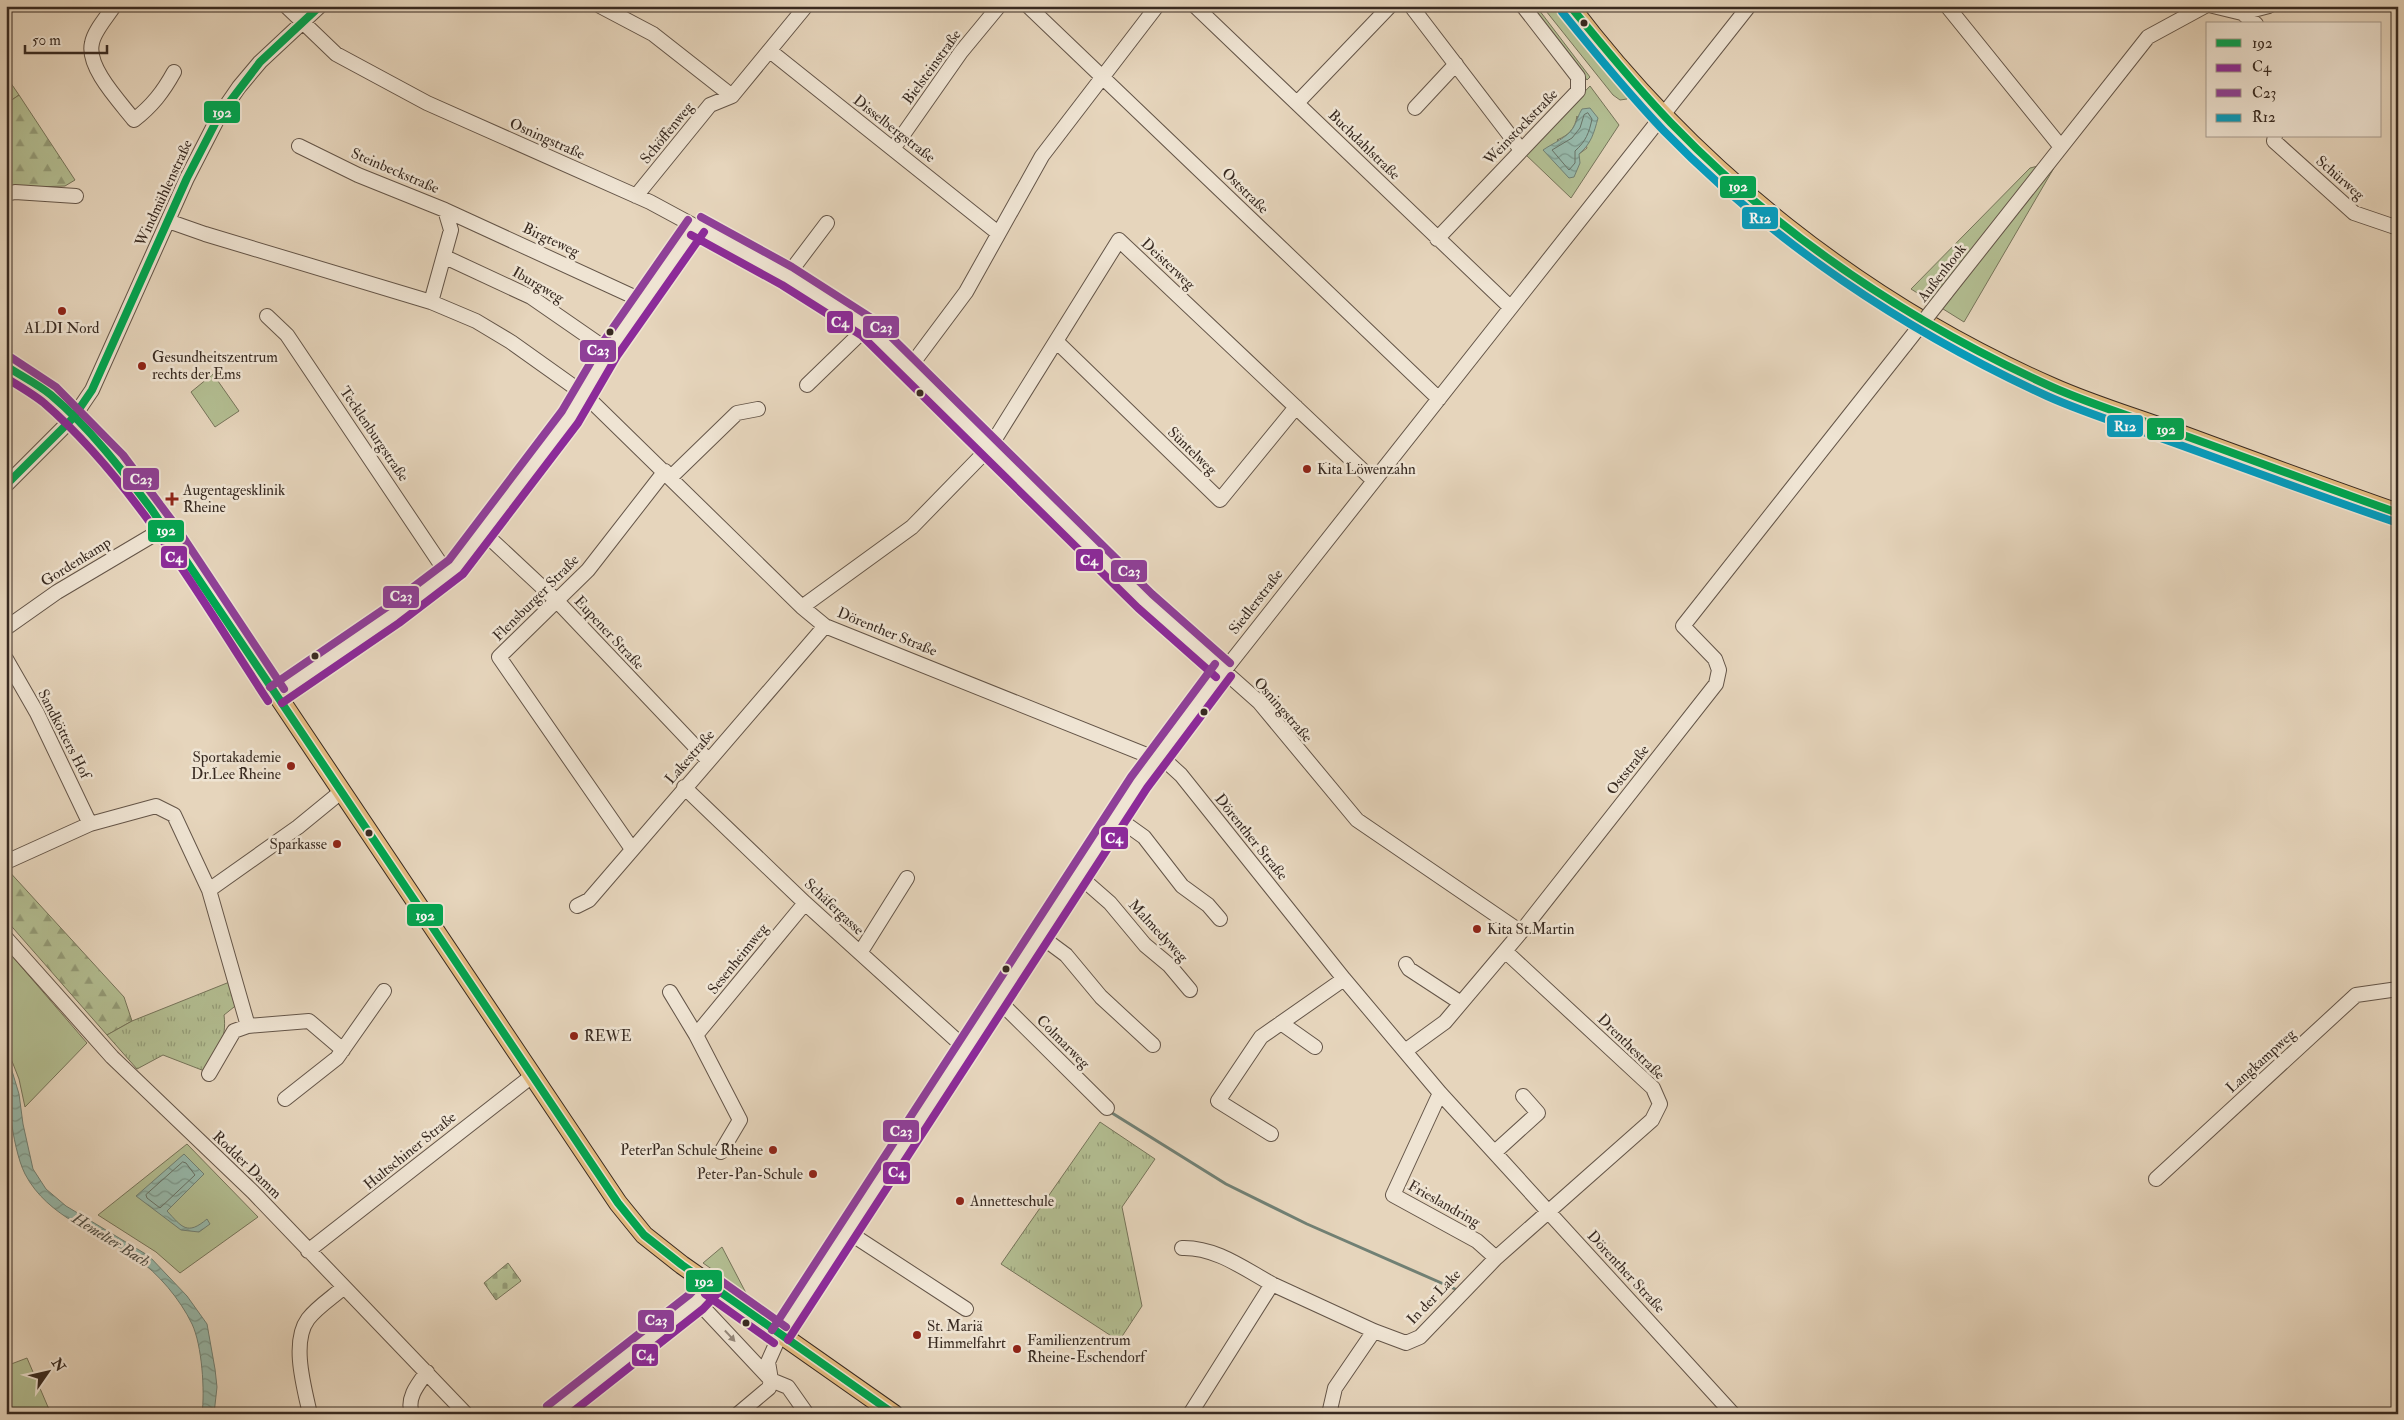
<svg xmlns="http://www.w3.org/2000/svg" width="2404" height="1420" font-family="'IM FELL Double Pica',serif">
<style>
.grass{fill:#b3be92;stroke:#76745a;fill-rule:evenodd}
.forest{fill:url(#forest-firs);stroke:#76745a}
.cemetery{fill:url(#cemetery-stones);stroke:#76745a}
.park{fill:url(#park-tufts);stroke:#76745a}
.water{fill:url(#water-waves);stroke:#718074}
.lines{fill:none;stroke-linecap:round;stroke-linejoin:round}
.shore{stroke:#687266;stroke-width:1}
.stream{stroke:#718074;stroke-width:3}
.minor-casing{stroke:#645548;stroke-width:16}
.major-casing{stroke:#382a21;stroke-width:20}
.minor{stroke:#efe4d3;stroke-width:14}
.major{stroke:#e3ba7e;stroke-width:18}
.minor-bridge-casing{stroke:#645548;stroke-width:16;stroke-linecap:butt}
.minor-bridge{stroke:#efe4d3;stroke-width:14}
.bus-1-casing{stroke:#efe4d3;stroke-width:11}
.bus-2-casing{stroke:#efe4d3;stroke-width:11}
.bus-3-casing{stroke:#efe4d3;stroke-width:11}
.bus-4-casing{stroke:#efe4d3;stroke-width:11}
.bus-1{stroke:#00a651;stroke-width:8}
.bus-2{stroke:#8c2b99;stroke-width:8}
.bus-3{stroke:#8f4098;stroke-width:8}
.bus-4{stroke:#069cbd;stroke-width:8}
.oneway{fill:#94877a}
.bus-dot{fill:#382a21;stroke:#efe4d3;stroke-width:2}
.poi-dot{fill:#8f2418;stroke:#efe4d3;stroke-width:2}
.labels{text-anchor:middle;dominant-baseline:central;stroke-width:5;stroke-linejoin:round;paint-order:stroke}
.street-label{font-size:15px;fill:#382a21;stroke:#efe4d3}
.poi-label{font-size:15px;fill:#382a21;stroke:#efe4d3;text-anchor:start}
.water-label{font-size:16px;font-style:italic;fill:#504e44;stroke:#efe4d3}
.line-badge{stroke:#efe4d3;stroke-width:2}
.badge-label{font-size:14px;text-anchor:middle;font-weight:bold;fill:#fff}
</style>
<defs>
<pattern id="forest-firs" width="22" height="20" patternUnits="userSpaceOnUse" patternTransform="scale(1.25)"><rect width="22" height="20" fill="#b3be92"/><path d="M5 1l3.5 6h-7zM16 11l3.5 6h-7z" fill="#939b77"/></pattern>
<pattern id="cemetery-stones" width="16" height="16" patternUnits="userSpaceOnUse" patternTransform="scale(1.25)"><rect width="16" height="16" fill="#b3be92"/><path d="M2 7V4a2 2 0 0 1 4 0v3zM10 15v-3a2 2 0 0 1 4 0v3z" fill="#939b77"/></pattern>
<pattern id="park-tufts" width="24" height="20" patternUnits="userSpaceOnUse" patternTransform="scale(1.25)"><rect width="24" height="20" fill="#b3be92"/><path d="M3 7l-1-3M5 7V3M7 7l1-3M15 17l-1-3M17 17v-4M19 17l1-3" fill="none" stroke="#939b77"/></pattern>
<pattern id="water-waves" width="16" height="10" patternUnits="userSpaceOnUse" patternTransform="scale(1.25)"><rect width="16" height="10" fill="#97b9ab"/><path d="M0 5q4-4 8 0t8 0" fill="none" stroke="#7c978b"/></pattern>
</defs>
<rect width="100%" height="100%" fill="#e6d5bc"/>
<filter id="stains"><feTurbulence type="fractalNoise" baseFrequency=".004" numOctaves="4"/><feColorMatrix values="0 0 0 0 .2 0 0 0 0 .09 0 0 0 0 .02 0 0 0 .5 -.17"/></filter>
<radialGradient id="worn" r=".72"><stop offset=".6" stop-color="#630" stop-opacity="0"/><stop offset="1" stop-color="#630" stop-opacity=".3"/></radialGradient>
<path class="grass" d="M1530 6H1536L1590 77 1587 80Z
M1542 6H1557L1631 95 1627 99 1620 100 1613 95Z
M6 76 19 95 6 104Z
M1590 86 1619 125 1571 198 1525 154ZM1577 116 1587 148 1579 154 1557 140C1569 135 1575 129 1577 116Z
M2058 161 1964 322 1911 289 2030 168Z
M213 374 239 411 215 427 191 392Z
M6 949 87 1043 25 1107 19 1079 6 1046Z
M187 1144 258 1217 180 1273 156 1252 98 1215Z
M722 1247 746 1293 703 1263Z
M27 1358 51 1414H6V1366Z"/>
<path class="forest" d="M19 95 75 180 65 186 6 188V104Z
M6 868 124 997 132 1021 107 1035 6 920Z"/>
<path class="cemetery" d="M508 1263 521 1281 496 1300 484 1283Z"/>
<path class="park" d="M232 981 239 1003 224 1015C227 1038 218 1052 207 1072L163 1055 137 1069 107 1035 132 1021Z
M1100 1122 1155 1159 1122 1207 1142 1306 1119 1341 1001 1264Z"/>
<path class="water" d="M1590 108 1598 118C1594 133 1591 144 1579 154L1580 163 1574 177 1569 178 1543 150C1553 143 1567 138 1573 128 1577 122 1578 115 1582 109Z
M6 1051 19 1094 23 1124 33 1169 46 1189 66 1206 149 1256 187 1296 207 1324 215 1369 217 1387 214 1414H202C205 1391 202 1345 192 1324 180 1299 158 1273 136 1258 98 1232 48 1218 25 1174 11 1146 6 1082 6 1051Z
M184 1154 204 1174 167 1211C182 1227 187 1236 207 1219L210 1224 199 1232 181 1230 136 1196Z"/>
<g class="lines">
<path class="shore" d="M1588 113 1592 119C1589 133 1586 141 1575 151V163L1569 170 1552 150 1572 138 1580 128 1584 115Z
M183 1162 186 1163 195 1175 160 1208 147 1198 146 1195Z"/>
<path class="stream" d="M1112 1113 1226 1184 1307 1224 1455 1289"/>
<g class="minor-casing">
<path id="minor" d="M114 6C107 17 94 31 92 43 86 67 120 102 134 120 152 106 163 92 174 72
M286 6 336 54 427 103 650 202 787 276 867 327 1145 601 1259 702 1357 820 1521 932
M600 6 653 34 732 96
M1028 6 1439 399
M1195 6 1510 307
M1411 6 1521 150
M1947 6 2061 147
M2213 6 2242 13 2269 6
M2242 13 2256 24
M770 51 998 233
M1297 103 1390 6
M1415 108 1456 64
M2275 136 2274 141 2354 213 2398 228
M299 146 358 175 445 210 451 230 431 302
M893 149 961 52 999 6
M6 194 15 192 76 196
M636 196 710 105 732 96 806 6
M445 210 643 301
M168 221 205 234 431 302 476 321 511 342 584 394 802 607 825 626 1169 764 1181 775 1344 979 1440 1093 1733 1414
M1437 239 1578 91V77L1523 6
M445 257 531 297 609 351
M787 276 827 223
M1945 294 2148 37 2205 6
M267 316 287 335 448 575
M1056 341 1220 500 1296 407
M910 367 966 292 1042 156 1157 6
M807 385 867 327
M671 477 737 413 758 409
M6 485 73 418 92 390 187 178 219 116 239 87 260 62 320 6
M483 532 557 601 708 760
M802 607 912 527 990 447 1119 240 1373 480
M6 628 57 592 165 528
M6 659 37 713 90 824
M276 695 393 615 456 567 570 417 609 351 696 226
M684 787 805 903 965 1048
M1116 817 1144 837 1182 886 1208 905 1220 919
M632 849 499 657 588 570 665 471
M6 862 90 824 156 806 174 815 209 890 248 1026 309 1021 343 1050
M1078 875 1110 903 1145 945 1169 965 1190 990
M209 890 298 827 342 791
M577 906 589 900 825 626
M1039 935 1066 955 1101 997 1153 1045
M6 938 112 1057 253 1192 466 1414
M860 953 907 878
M1406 964 1409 969 1461 1003
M670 992 696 1035
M997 999 1107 1108
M1281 1023 1315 1047
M1405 1051 1445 1022 1521 932 1716 684 1719 670 1715 659 1683 626 1905 345
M209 1074 234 1031 248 1026
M1440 1093 1393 1195 1477 1241 1496 1258
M285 1099 337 1058 384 991
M1271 1134 1218 1101 1261 1037 1344 979
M721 1152 740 1120 696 1035 805 903
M1495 1152 1538 1113 1523 1096
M2156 1179 2356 995 2398 989
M848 1232 966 1309
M1182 1248C1215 1247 1243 1268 1272 1284
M308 1251 532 1076
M697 1301 771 1380 788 1387 807 1414
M310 1414C304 1387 291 1342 308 1319 317 1307 333 1297 344 1287
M412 1414C406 1398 418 1384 427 1372
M553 1414 697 1301 711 1286
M738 1414 769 1388 771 1380 768 1362 780 1335 1156 757 1749 6
M1190 1414 1272 1284 1374 1331 1406 1343 1420 1337 1496 1258 1652 1120 1660 1104 1653 1088 1505 951
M1329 1414 1335 1388 1374 1331"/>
</g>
<g class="major-casing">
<path id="major" d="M1570 6C1695 171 1863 304 2052 387 2090 404 2130 416 2169 430 2245 458 2321 486 2398 513
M6 366C20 376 37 384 51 395 95 434 131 481 165 528L618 1203 644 1235 682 1265 894 1414"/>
</g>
<use href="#minor" class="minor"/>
<use href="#major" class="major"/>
<g class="minor-bridge-casing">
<path id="minor-bridge" d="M1905 345 1945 294"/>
</g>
<use href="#minor-bridge" class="minor-bridge"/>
<g class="bus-1-casing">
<path id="bus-1" d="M1570 6C1603 46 1635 86 1671 123 1779 235 1911 323 2052 387 2090 404 2130 416 2169 430 2245 457 2321 486 2398 513
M6 366C21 376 38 384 51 395 90 428 122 470 152 510L618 1203 644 1235 682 1265 894 1414
M6 485 73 418 92 390 187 178 219 116 260 62 320 6"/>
</g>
<g class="bus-2-casing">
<path id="bus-2" d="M691 235 782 285 861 335 1138 608 1216 677
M6 378C19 386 33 394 44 403 135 482 202 601 268 701
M282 703 399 623 463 574 578 423 617 356 704 232
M705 1294 774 1343
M788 1340 1147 788 1231 676
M570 1414 703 1309 718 1293"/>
</g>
<g class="bus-3-casing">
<path id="bus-3" d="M701 217 792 267 873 319 1152 594 1230 663
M12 358 56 387 123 455 173 522 284 689
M270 687 387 607 449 560 562 411 601 345 688 220
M717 1278 786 1327
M772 1330 1131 777 1215 664
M547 1406 690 1294 704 1279"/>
</g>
<g class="bus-4-casing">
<path id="bus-4" d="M1562 12C1595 53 1627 92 1663 130 1772 242 1905 331 2047 396 2087 414 2128 426 2169 441 2244 468 2319 496 2395 522"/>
</g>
<use href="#bus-1" class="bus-1"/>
<use href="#bus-2" class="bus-2"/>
<use href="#bus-3" class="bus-3"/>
<use href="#bus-4" class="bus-4"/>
</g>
<defs><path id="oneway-solid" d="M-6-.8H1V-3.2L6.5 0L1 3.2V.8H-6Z" transform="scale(1.25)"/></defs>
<use class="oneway" href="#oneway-solid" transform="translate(730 1336) rotate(47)"/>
<g class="bus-dot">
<circle cx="1584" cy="23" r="4.5"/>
<circle cx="610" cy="332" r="4.5"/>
<circle cx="920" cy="393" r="4.5"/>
<circle cx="315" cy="656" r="4.5"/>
<circle cx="1204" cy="712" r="4.5"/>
<circle cx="369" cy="833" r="4.5"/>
<circle cx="1006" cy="969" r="4.5"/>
<circle cx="746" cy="1323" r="4.5"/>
</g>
<g class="poi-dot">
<circle cx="62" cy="311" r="5"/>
<circle cx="142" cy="366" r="5"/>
<circle cx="1307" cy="469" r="5"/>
<path d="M169.5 491.5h5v5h5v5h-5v5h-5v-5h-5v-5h5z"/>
<circle cx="291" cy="766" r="5"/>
<circle cx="337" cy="844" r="5"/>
<circle cx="1477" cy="929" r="5"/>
<circle cx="574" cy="1036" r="5"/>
<circle cx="773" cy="1150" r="5"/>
<circle cx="813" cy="1174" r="5"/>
<circle cx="960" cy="1201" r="5"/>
<circle cx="917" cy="1335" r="5"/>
<circle cx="1017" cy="1349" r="5"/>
</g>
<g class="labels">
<g class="street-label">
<text transform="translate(932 67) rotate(-54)">Bielsteinstraße</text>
<text transform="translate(1521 127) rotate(-46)">Weinstockstraße</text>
<text transform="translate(894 129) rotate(38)">Disselbergstraße</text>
<text transform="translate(667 133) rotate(-51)">Schöffenweg</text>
<text transform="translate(547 139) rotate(24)">Osningstraße</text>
<text transform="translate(1364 145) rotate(44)">Buchdahlstraße</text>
<text transform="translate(395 171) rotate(23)">Steinbeckstraße</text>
<text transform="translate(2340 178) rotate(41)">Schürweg</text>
<text transform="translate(1245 191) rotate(44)">Oststraße</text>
<text transform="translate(164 193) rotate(-65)">Windmühlenstraße</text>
<text transform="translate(551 240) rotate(25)">Birgteweg</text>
<text transform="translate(1168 264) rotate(43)">Deisterweg</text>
<text transform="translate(1942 273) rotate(-52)">Außenhook</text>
<text transform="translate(538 285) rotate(30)">Iburgweg</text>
<text transform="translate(374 434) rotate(56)">Tecklenburgstraße</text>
<text transform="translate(1192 451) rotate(44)">Süntelweg</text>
<text transform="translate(76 562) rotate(-32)">Gordenkamp</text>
<text transform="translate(536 598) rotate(-45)">Flensburger Straße</text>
<text transform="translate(1256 602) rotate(-52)">Siedlerstraße</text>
<text transform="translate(887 632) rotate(22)">Dörenther Straße</text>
<text transform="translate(609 633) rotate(47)">Eupener Straße</text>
<text transform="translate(1283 710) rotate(49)">Osningstraße</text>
<text transform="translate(64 734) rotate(63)">Sandkötters Hof</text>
<text transform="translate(690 757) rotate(-49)">Lakestraße</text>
<text transform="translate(1628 770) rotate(-52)">Oststraße</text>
<text transform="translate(1251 837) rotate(51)">Dörenther Straße</text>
<text transform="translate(834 907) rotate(43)">Schäfergasse</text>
<text transform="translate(1158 931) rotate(47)">Malmedyweg</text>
<text transform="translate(738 959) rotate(-51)">Sesenheimweg</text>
<text transform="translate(1063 1042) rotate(45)">Colmarweg</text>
<text transform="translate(1631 1047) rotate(44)">Drenthestraße</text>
<text transform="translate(2261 1061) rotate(-42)">Langkampweg</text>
<text transform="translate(410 1151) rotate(-39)">Hultschiner Straße</text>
<text transform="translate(247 1165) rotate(44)">Rodder Damm</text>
<text transform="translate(1444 1204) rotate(29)">Frieslandring</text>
<text transform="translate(1626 1272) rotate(47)">Dörenther Straße</text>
<text transform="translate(1434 1297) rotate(-46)">In der Lake</text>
</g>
<g class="poi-label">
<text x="62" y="328" text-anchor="middle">ALDI Nord</text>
<text x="152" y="357">Gesundheitszentrum<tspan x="152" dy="17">rechts der Ems</tspan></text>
<text x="1317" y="469">Kita Löwenzahn</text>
<text x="183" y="490">Augentagesklinik<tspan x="183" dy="17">Rheine</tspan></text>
<text x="281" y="757" text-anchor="end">Sportakademie<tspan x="281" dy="17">Dr.Lee Rheine</tspan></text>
<text x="327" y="844" text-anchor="end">Sparkasse</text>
<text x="1487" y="929">Kita St.Martin</text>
<text x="584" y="1036">REWE</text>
<text x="763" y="1150" text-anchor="end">PeterPan Schule Rheine</text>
<text x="803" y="1174" text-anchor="end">Peter-Pan-Schule</text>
<text x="970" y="1201">Annetteschule</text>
<text x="927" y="1326">St. Mariä<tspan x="927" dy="17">Himmelfahrt</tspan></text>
<text x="1027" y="1340">Familienzentrum<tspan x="1027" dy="17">Rheine-Eschendorf</tspan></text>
</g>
<g class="water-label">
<text transform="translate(111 1240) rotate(32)">Hemelter Bach</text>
</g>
</g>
<g class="line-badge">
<rect x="203" y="100" width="38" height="24" rx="5" fill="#00a651"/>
<rect x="1719" y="175" width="38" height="24" rx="5" fill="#00a651"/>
<rect x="1741" y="206" width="38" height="24" rx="5" fill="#069cbd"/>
<rect x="826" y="310" width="28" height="24" rx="5" fill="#8c2b99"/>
<rect x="862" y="315" width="38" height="24" rx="5" fill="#8f4098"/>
<rect x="579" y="339" width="38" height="24" rx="5" fill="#8f4098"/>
<rect x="2106" y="414" width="38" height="24" rx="5" fill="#069cbd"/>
<rect x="2146" y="417" width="39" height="24" rx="5" fill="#00a651"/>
<rect x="122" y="467" width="38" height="24" rx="5" fill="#8f4098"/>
<rect x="147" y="519" width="38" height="24" rx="5" fill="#00a651"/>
<rect x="160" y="545" width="28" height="24" rx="5" fill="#8c2b99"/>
<rect x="1075" y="548" width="29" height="24" rx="5" fill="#8c2b99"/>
<rect x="1110" y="559" width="38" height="24" rx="5" fill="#8f4098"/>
<rect x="382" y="585" width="38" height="24" rx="5" fill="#8f4098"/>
<rect x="1100" y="826" width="29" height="24" rx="5" fill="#8c2b99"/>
<rect x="406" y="903" width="38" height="24" rx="5" fill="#00a651"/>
<rect x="882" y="1119" width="38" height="24" rx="5" fill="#8f4098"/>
<rect x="882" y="1161" width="29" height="24" rx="5" fill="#8c2b99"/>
<rect x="685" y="1269" width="38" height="24" rx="5" fill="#00a651"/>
<rect x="637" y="1309" width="38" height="24" rx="5" fill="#8f4098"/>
<rect x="631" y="1343" width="28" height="24" rx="5" fill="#8c2b99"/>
</g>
<g class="badge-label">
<text x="222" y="117">192</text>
<text x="1738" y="191">192</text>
<text x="1760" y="223">R12</text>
<text x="840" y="327">C4</text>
<text x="881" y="332">C23</text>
<text x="598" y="355">C23</text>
<text x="2125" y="431">R12</text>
<text x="2166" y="434">192</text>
<text x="141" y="484">C23</text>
<text x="166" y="535">192</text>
<text x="174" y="562">C4</text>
<text x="1089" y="565">C4</text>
<text x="1129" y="576">C23</text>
<text x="401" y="601">C23</text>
<text x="1114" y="843">C4</text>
<text x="425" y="920">192</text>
<text x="901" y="1136">C23</text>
<text x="897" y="1177">C4</text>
<text x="704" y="1286">192</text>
<text x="656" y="1325">C23</text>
<text x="645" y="1360">C4</text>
</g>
<rect width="2404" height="1420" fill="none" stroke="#e6d5bc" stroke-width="25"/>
<rect x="8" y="8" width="2389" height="1405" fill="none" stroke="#382a21" stroke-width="2.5"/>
<rect x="12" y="12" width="2379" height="1395" fill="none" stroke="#382a21"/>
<rect x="2206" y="22" width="175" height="115" fill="#efe4d3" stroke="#a69a8c"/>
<rect x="2216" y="39" width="25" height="8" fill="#00a651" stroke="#a69a8c"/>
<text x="2252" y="48" font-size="15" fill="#382a21">192</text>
<rect x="2216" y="64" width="25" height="8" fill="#8c2b99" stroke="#a69a8c"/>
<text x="2252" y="72" font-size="15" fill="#382a21">C4</text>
<rect x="2216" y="89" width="25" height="8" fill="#8f4098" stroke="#a69a8c"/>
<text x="2252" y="98" font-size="15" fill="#382a21">C23</text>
<rect x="2216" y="114" width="25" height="8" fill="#069cbd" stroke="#a69a8c"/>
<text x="2252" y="122" font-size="15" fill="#382a21">R12</text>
<g transform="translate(48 1372) rotate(56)" stroke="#efe4d3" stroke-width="4" paint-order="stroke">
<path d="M0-4L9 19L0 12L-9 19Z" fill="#382a21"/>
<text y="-8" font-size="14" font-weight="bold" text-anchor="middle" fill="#382a21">N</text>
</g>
<path d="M25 45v8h82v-8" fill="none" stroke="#382a21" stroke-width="2.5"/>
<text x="32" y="45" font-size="15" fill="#382a21" stroke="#efe4d3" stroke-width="4" paint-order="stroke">50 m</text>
<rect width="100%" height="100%" filter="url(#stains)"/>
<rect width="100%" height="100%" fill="url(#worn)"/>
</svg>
